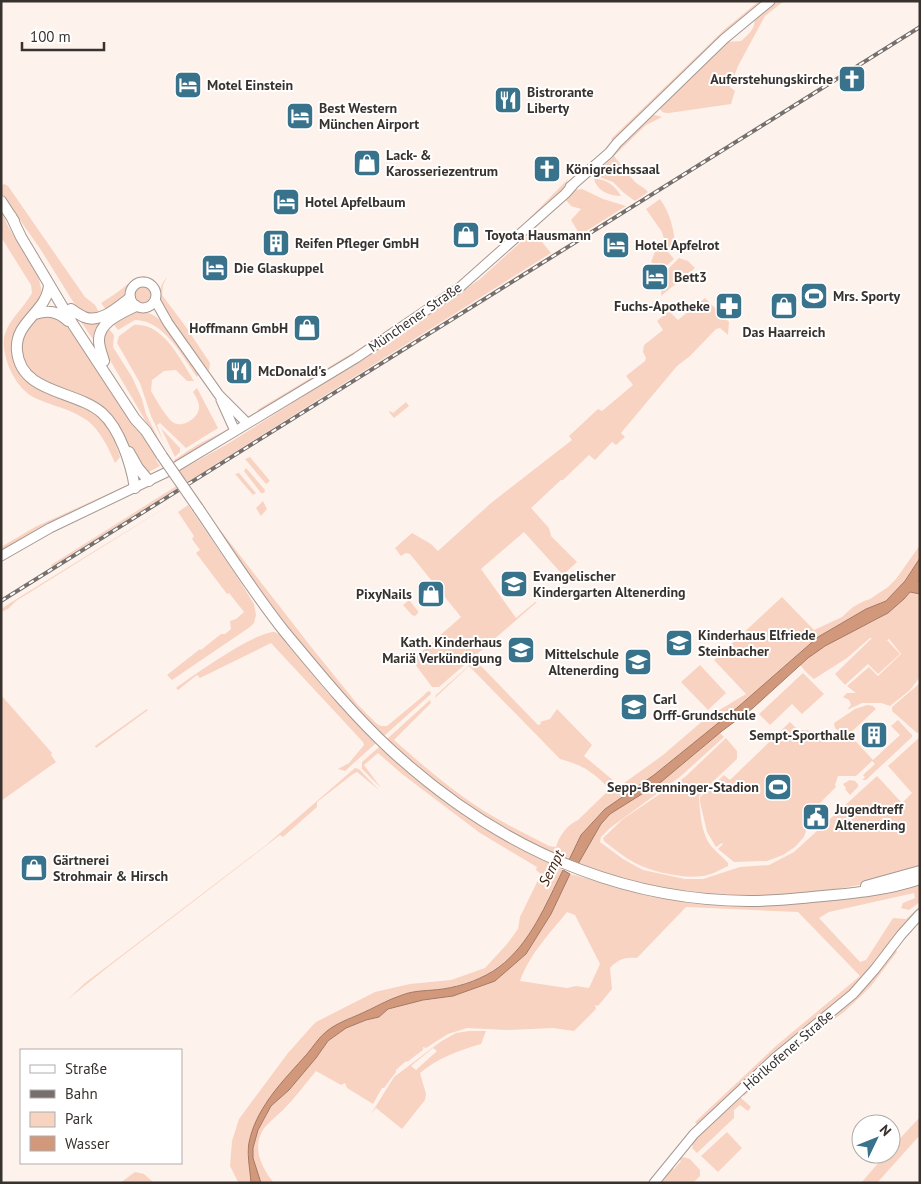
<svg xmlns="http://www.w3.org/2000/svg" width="921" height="1184" font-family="'PT Sans',sans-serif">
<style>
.green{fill:#f9d3c1;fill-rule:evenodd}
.water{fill:#d1987b;stroke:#a37964}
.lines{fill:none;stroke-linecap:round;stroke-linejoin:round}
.secondary-casing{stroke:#a69891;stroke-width:11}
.primary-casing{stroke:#a69891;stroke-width:12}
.secondary{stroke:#fff;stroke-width:9}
.primary{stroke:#fff;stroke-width:10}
.rail-casing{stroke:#766f6b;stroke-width:4}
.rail{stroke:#fff;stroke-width:2;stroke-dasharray:5.5;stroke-linecap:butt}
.primary-bridge-casing{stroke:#a69891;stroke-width:12;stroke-linecap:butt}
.primary-bridge{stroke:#fff;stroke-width:10}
.labels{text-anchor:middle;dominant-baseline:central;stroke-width:4;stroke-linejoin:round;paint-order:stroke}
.poi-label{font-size:14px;font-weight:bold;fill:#38322f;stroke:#fff;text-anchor:start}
.street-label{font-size:14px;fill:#38322f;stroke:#fff}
.water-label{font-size:15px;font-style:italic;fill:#421d07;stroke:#fff}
</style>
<rect width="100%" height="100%" fill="#fef2ec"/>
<path class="green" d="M759 1H763L728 30 613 141 611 139 725 29Z
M775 1H784L765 16 738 66 730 87 735 91 731 104 669 113C663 113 661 112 659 107L726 42 741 41C750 33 755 29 755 17Z
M655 115 662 117 646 125 614 156C621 165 627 174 635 182 640 186 645 188 648 192L635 201 624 193 613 182 599 177 598 171 612 158 611 153 649 116Z
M568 179 564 188 479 269 374 343 287 394 285 397 259 411 257 410 359 349 459 282 507 241Z
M594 179C605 178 616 186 621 196 610 196 597 191 594 179Z
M4 184 8 186 85 297 95 305 100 314C92 317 84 313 77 308L41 250 1 193V186Z
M582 189 603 199 626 206 580 235 571 220 581 209 571 206 565 199 576 190Z
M660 199C671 214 674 231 676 250L672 251 666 247 662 232 646 209Z
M1 209 7 224 39 279 42 293 32 309 19 326 23 377 34 387 77 404 97 414 112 433 120 457 115 463C108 447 101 432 88 421 72 409 52 406 35 398 16 389 2 359 4 339 6 322 24 308 32 293L31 285 1 237Z
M533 231 551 253 52 567 51 565 178 485 172 475 229 443 409 329 480 279Z
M659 245 663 246 674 259 663 269 651 262 657 247Z
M679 258 688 261 695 268 661 296 662 275Z
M143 276 148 277V279H137L133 282 129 286 126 296 107 311 101 303 115 294 132 281Z
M167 277 163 285 162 295 186 327 210 363 209 371 160 304C160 292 158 288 167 277Z
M133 295a10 10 0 1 1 20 0a10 10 0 1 1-20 0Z
M705 298 729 322 728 335 720 328 716 329 690 356 677 366 621 433 625 437 616 445 612 442 595 460 589 455 563 480H561L531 508 549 528 551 536 577 562 563 575 524 532 481 569 516 618 535 602H537L439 687H432L412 660 461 617 410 554 406 553 401 556 395 548 412 533 431 544 438 551 491 503 572 440 569 436 598 409 602 411 633 385 626 376 645 361 646 358 643 352 644 345 663 330 657 321 669 311 678 320Z
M134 310C140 311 147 312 153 315 168 322 189 358 199 373L197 377C182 356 164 320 135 320L118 330 112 322Z
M41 316 55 317 72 328 157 458 156 460 160 466 145 474 119 429 102 409 40 381 29 371 23 361 20 345 30 323Z
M108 318 96 344 80 320Z
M134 325C163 322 181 361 194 381H187L176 370 164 371 152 380 151 391C156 399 166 418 174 423 184 428 200 417 199 406 199 402 196 397 193 392L197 388 218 428 186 448 160 423 157 425 164 443 151 416 140 383 117 343 119 336Z
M107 327 114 335 113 347 132 377 142 399 146 414 163 448 162 449 104 350 103 332Z
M406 402 409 406 394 418 389 412 390 411 393 413Z
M161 428 180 448V452L175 457Z
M222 432 175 462 174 460 197 445Z
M250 457 270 481 266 484 245 459Z
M246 468 265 490 264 493H261L244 471Z
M239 473 256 493 253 495 235 474Z
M132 483 133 486 1 553V547L35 527Z
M179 499 16 601 8 609 1 612V609L10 603Z
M263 501 267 509 261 516 256 508Z
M188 505 238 578 254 604 256 615 254 623 250 627 172 680 167 675 200 649 201 650 221 634H225L231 629 230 621 236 619 244 612 229 593 227 594 196 553 200 550 192 539 194 536 178 512Z
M203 508 312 648 358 705 377 724 381 726H387L422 697 427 692 430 691 431 694 384 736 378 730H377C311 663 256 586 203 508Z
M920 545V558L905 581 886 601 866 609 818 637 738 707 654 775 605 809 581 835 569 860 554 855 465 806 397 750 387 739 430 700 431 703 394 740C429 771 464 801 505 823 519 831 534 838 549 846L556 847C559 836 567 825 578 820L610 789C591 771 585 766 560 759L469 666 435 698 436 695 474 661 482 667 538 725 541 724 540 722 550 719 557 709 592 745 584 756 620 786 663 755 706 718 746 694 714 660 782 597 814 630 842 617 853 607 864 601 870 599 888 587 896 579Z
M910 592 920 594V677L910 690 890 706 881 703H862L847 710 851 705 849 700 843 697 847 693H856L847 686 869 667 878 676 901 654 889 639 887 640 900 654 878 674 868 664 845 685 835 674 872 638H870L847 658 814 679 807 673 800 665C813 654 827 644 842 636 867 625 893 614 910 592Z
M409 600 418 611V613L415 616 412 615 403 605Z
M275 632 281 636 326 691 376 743 345 771 338 769 349 763 364 745 363 742 271 643 200 678 197 675 178 690 176 688C194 675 256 631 275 632Z
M700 665 726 693 708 710 681 682Z
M803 673 824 694 802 714 792 704 770 725 759 714Z
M920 683V731L917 733 892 711V707Z
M1 695 52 753 51 755 56 762 1 801Z
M867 705 873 706 876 709 849 734 873 760 900 735 891 726 898 720 912 735V737L866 780H862L865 777 863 775 875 764 872 761 856 776H838L835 785 836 787 817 806 814 807 815 808 806 817 809 821 804 837 795 847 783 855 767 861 734 862 718 849 723 844 722 843 716 847 707 832 700 802V797L724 775 730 780 790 722 798 730 813 731 829 742 842 734 835 728 834 723 855 709Z
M147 709 148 710 96 748 95 746Z
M720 733 724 737 681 776 610 828 601 837 600 842 623 859 643 870 685 879H703L740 867 769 865 794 852 877 776 902 803 912 793 888 766 920 737V868C830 899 736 904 643 885 621 881 599 871 578 864L601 824 610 814 661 782Z
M726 738 737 751V759L705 789 699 797C700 813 701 833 711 846 716 852 723 857 728 863V866C720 870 711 875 703 876 684 879 652 872 635 863 624 857 614 849 604 841L603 838 623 819 685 777Z
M379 747 464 815 499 837 563 870 541 914 529 934 513 955 498 967 483 977 462 984 444 989 403 994 341 1022 326 1032 264 1105 249 1139V1155L251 1183 238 1182 230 1166 232 1141 239 1119 288 1053 312 1026 316 1022 375 992 410 984 451 980 485 968 507 944 518 929 520 917 541 874 536 870 537 867 480 833 402 774 378 753 364 765 381 788 362 769V762Z
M355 768 359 769 379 790 357 772 353 774 317 802V807L283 837 280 835 108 967 67 1000 85 983 122 955 265 846Z
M850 780 855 781 858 784V787L850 795 845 789 846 788 843 784Z
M570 874 620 887 723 904 920 882V902L909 910 901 908 903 903 915 898 914 893 829 912 819 918 860 962 866 960 893 918 906 919 920 906V910L860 983 699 1126 695 1122 777 1045 860 976 798 912 686 907 637 958C625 957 618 959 610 968L612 989 598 1006 595 1005 596 1009 574 1031 553 1028 506 1030 467 1028 448 1034 426 1048 423 1047V1050L407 1062 406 1061 396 1070V1072L384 1088H382L373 1104 347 1088 345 1083 341 1085 316 1071C305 1084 295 1098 283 1110 278 1115 271 1120 266 1126 250 1145 261 1167 274 1183H261L253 1158V1148L258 1130 271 1106 289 1090 316 1058 328 1042 346 1028 366 1020 379 1017 388 1009 423 1000 453 996 495 981 526 954 551 914ZM567 912 575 915 600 964 589 988 576 986 567 988 520 981C529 955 550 933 567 912Z
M896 950 897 952 871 986 860 997 844 1012 794 1049 744 1096 742 1093 890 953Z
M469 1031H486L481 1044C458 1051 439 1057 420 1073L426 1094 425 1100 402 1129 376 1108 371 1114 394 1077 440 1042 456 1033ZM433 1048 437 1051 416 1070 411 1066Z
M737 1097H740L751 1107 748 1111 740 1105 734 1110V1118L697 1153 692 1148 693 1146 690 1142Z
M920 1117V1135L877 1183H861L886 1154H891V1148Z
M727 1132 742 1148 718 1172 701 1156Z
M683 1157 690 1159 700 1170V1176L693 1183H657L672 1167 674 1169 681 1161 679 1159Z
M135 1172 144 1174 154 1183H120Z"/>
<path class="water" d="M920 558V578L918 581 920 582V594L910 592 904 599 888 613 825 646 808 658 753 708 722 731 661 782 610 814 601 824 578 864 569 860 581 835 605 809 654 775 738 707 818 637 866 609 886 601 905 581Z
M563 870 570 874 551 914 526 954 495 981 453 996 423 1000 388 1009 379 1017 366 1020 346 1028 328 1041 316 1058 289 1090 271 1106 258 1130 253 1148V1158L261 1183H251C250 1168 246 1152 250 1138 259 1104 284 1080 307 1054 313 1047 319 1037 327 1031 337 1023 349 1019 360 1014 374 1008 387 1000 402 995 415 990 429 991 443 989 462 986 483 979 499 967 530 944 546 904 563 870Z"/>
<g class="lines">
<g class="secondary-casing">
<path id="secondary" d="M570 187 609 153 617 143 724 39 770 1
M130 295a13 13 0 1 1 26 0a13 13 0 1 1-26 0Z
M155 300 168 323 219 395 247 423
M221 400 235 431
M1 556 50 528 169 471 356 358 459 288 565 194 573 185
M654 1183 694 1134 775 1058 853 994 875 969 901 935 920 914"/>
</g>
<g class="primary-casing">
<path id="primary" d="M1 201 14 221
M11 216 21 237 74 326 135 419 146 431 162 456
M49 284C48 312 14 321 17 351 21 394 76 390 102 413 120 429 131 464 135 488
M71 309C75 312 80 315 84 317 100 324 118 307 130 298
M35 314C48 310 58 311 68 321
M104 361C102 354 99 347 99 341 98 322 122 313 136 306
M129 452 138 468 149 481
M198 508C226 549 253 592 284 631 318 672 352 714 391 750 505 855 645 915 802 898 842 894 882 892 920 879
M866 886 920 871"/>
</g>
<use href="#secondary" class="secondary"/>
<use href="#primary" class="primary"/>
<g class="rail-casing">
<path id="rail" d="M1 601 920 27"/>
</g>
<use href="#rail" class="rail"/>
<g class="primary-bridge-casing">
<path id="primary-bridge" d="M162 456 198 508"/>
</g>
<use href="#primary-bridge" class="primary-bridge"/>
</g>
<defs>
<g id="church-square" transform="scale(1.4375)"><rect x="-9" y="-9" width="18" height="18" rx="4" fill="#38728b" stroke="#fff"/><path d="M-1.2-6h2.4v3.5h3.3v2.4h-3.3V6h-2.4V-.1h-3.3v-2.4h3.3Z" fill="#fff"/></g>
<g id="hotel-square" transform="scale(1.4375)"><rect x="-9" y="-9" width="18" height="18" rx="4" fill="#38728b" stroke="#fff"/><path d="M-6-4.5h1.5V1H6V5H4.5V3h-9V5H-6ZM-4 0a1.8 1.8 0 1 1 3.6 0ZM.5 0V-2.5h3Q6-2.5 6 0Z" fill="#fff"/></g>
<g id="restaurant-square" transform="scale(1.4375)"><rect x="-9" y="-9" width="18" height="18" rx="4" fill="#38728b" stroke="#fff"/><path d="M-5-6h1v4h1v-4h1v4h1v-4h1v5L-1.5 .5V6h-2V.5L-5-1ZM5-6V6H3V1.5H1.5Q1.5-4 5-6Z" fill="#fff"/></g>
<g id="shop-square" transform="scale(1.4375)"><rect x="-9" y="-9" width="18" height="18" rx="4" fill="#38728b" stroke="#fff"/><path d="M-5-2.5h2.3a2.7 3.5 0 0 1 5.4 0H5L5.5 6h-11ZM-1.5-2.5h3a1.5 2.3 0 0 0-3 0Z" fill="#fff"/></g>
<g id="building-square" transform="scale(1.4375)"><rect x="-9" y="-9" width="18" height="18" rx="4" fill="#38728b" stroke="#fff"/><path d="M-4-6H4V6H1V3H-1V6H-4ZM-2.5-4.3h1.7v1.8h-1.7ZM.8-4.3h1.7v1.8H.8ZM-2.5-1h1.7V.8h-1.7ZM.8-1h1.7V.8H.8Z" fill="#fff"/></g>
<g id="stadium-square" transform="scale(1.4375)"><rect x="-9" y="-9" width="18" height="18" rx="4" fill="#38728b" stroke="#fff"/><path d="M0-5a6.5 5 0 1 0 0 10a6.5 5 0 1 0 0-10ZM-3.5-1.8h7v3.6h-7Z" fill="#fff"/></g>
<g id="pharmacy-square" transform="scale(1.4375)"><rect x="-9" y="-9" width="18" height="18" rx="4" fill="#38728b" stroke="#fff"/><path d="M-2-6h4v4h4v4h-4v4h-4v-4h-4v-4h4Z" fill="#fff"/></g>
<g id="school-square" transform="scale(1.4375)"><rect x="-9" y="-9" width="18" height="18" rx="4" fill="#38728b" stroke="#fff"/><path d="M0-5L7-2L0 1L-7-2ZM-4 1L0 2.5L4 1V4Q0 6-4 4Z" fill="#fff"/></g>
<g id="civic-square" transform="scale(1.4375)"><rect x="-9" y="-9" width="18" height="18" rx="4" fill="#38728b" stroke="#fff"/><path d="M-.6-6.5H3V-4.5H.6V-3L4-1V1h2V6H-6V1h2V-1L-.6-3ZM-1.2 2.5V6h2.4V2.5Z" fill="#fff"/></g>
</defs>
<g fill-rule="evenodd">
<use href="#church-square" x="852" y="79"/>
<use href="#hotel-square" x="188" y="85"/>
<use href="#restaurant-square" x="508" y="100"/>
<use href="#hotel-square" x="300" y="116"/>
<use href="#shop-square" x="367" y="163"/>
<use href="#church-square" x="547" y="169"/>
<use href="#hotel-square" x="286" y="202"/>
<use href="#shop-square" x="466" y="235"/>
<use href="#building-square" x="276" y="243"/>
<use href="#hotel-square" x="616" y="245"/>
<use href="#hotel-square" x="215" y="268"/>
<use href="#hotel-square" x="655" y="277"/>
<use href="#stadium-square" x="814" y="296"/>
<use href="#pharmacy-square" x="729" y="306"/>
<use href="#shop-square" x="784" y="306"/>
<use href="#shop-square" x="307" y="328"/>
<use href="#restaurant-square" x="239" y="371"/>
<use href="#school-square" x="514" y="584"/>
<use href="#shop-square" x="431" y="594"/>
<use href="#school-square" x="679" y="643"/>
<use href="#school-square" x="521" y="650"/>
<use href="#school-square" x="638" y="662"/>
<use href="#school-square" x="634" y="707"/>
<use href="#building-square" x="874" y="735"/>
<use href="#stadium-square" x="778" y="787"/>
<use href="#civic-square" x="816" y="817"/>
<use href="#shop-square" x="34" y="868"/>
</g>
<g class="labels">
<g class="poi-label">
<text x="833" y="79" text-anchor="end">Auferstehungskirche</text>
<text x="207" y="85">Motel Einstein</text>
<text x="527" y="92">Bistrorante<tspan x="527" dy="16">Liberty</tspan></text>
<text x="319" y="108">Best Western<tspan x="319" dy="16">München Airport</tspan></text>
<text x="386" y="155">Lack- &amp;<tspan x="386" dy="16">Karosseriezentrum</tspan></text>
<text x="566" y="169">Königreichssaal</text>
<text x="305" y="202">Hotel Apfelbaum</text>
<text x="485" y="235">Toyota Hausmann</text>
<text x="295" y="243">Reifen Pfleger GmbH</text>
<text x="635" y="245">Hotel Apfelrot</text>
<text x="234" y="268">Die Glaskuppel</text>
<text x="674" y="277">Bett3</text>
<text x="833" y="296">Mrs. Sporty</text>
<text x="710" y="306" text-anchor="end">Fuchs-Apotheke</text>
<text x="288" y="328" text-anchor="end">Hoffmann GmbH</text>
<text x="784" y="332" text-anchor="middle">Das Haarreich</text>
<text x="258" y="371">McDonald's</text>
<text x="533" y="576">Evangelischer<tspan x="533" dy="16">Kindergarten Altenerding</tspan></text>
<text x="412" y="594" text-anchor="end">PixyNails</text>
<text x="698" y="635">Kinderhaus Elfriede<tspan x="698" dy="16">Steinbacher</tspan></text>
<text x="502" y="642" text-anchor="end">Kath. Kinderhaus<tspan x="502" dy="16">Mariä Verkündigung</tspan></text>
<text x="619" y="654" text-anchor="end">Mittelschule<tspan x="619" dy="16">Altenerding</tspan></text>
<text x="653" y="699">Carl<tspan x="653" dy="16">Orff-Grundschule</tspan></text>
<text x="855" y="735" text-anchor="end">Sempt-Sporthalle</text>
<text x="759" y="787" text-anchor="end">Sepp-Brenninger-Stadion</text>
<text x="835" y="809">Jugendtreff<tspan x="835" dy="16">Altenerding</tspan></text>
<text x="53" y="860">Gärtnerei<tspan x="53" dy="16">Strohmair &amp; Hirsch</tspan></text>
</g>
<g class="street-label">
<text transform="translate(415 317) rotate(-35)">Münchener Straße</text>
<text transform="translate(788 1050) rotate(-41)">Hörlkofener Straße</text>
</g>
<g class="water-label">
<text transform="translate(551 868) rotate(-63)">Sempt</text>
</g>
</g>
<rect width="921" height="1184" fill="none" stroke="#38322f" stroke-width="5"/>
<rect x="20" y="1049" width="162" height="115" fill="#ffffff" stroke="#afadac"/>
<rect x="30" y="1065" width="25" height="8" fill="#ffffff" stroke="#afadac"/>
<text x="65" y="1074" font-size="15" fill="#38322f">Straße</text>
<rect x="30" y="1090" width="25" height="8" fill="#766f6b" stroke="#afadac"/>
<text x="65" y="1099" font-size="15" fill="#38322f">Bahn</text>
<rect x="30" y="1112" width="25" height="15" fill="#f9d3c1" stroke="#afadac"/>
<text x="65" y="1124" font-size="15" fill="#38322f">Park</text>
<rect x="30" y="1136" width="25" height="15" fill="#d1987b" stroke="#afadac"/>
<text x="65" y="1149" font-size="15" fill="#38322f">Wasser</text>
<g transform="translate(876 1139) rotate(47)"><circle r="24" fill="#ffffff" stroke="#afadac"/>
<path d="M0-4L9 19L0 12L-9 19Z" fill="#38728b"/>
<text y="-8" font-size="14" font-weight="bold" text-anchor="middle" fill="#38322f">N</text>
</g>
<path d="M22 42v8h82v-8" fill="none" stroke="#38322f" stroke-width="2.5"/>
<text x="30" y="42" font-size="15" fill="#38322f" stroke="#ffffff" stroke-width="4" paint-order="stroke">100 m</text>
</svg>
